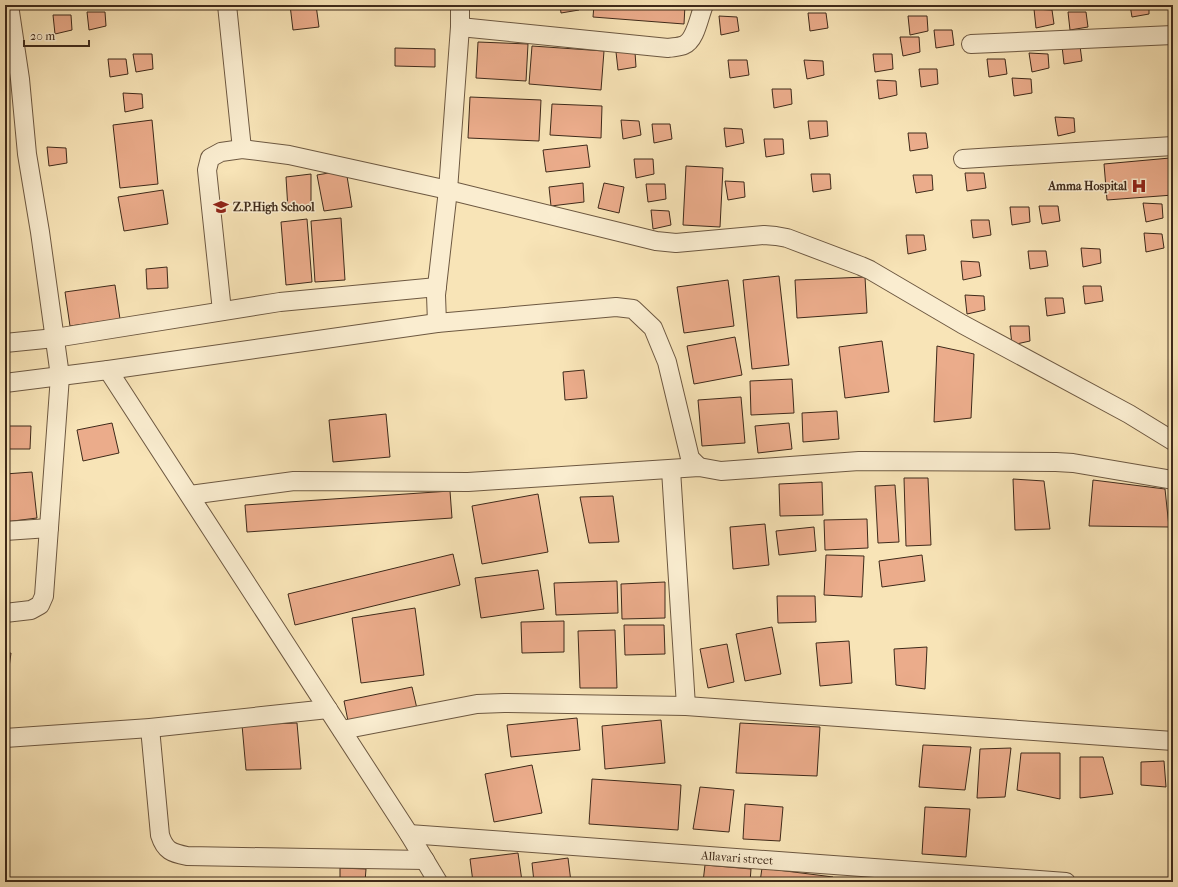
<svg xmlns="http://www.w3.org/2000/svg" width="1178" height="887" font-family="'IM FELL French Canon',serif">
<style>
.building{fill:#ebac8b;stroke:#3f2a1a}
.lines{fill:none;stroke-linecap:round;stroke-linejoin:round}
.street-casing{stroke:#6d5841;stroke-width:20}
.street{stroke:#faedd0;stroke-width:18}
.labels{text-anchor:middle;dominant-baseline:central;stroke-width:3;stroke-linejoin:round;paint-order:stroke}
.poi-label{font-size:12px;font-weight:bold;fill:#3f2a1a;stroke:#faedd0;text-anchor:end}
.street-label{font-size:12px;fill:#3f2a1a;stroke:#faedd0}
</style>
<rect width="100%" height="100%" fill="#f8e4b7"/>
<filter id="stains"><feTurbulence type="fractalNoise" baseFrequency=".005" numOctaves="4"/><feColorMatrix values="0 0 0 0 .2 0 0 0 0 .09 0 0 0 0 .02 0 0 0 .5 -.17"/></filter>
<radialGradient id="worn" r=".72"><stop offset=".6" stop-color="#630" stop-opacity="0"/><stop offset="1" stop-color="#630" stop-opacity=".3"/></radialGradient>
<path class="building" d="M290 5H316L319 27 293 30Z
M560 5H578L579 10 561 13Z
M594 5H685L684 24 593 17Z
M1130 5H1149V14L1132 17Z
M1034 9 1052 10 1054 24 1036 28Z
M87 12H105L106 26 89 30Z
M1068 12H1086L1088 27 1070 30Z
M808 13H826L828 28 810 31Z
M53 15H71L72 30 55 34Z
M719 16 737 17 739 31 721 35Z
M908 16H927L928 31 910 35Z
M934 30H952L954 45 936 48Z
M900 37H919L920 52 903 56Z
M478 42 528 44 526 81 476 78Z
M532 46 604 51 601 90 529 84Z
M1062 46H1080L1082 61 1064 64Z
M395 48 435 49V67L395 66Z
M616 52H635L636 67 618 70Z
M1029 53 1048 54 1049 68 1032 72Z
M133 54H152L153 69 136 72Z
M873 54H892L893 69 875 72Z
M108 59H126L128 74 110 77Z
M987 59H1005L1007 74 989 77Z
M728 60H747L749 75 730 78Z
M804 60 823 61 824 75 807 79Z
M919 69H937L938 84 921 87Z
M1012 78 1031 79 1032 93 1014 96Z
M877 80 896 81 897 95 879 99Z
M772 89H791L792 104 774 108Z
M123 93 142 94 143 108 125 112Z
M470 97 541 100 539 141 468 138Z
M552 104 602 106 601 138 550 135Z
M1055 117 1074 118 1075 132 1058 136Z
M152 120 158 184 120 188 113 125Z
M621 120 639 121 641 135 623 139Z
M808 121H827L828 136 810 139Z
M652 124H670L672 139 654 143Z
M724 128 742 129 744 143 726 147Z
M908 133H926L928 148 910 151Z
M764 139H783L784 154 766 157Z
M587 145 590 167 546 172 543 150Z
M47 147 66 148 67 163 49 166Z
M1170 158 1173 195 1107 200 1104 164Z
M634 159H653L654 174 636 178Z
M686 166 723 168 720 227 683 225Z
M346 170 352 207 324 211 317 175Z
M965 173H984L986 188 967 191Z
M311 174V207L288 210 286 177Z
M811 174H830L831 189 813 192Z
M913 175H932L933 190 916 193Z
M725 181 744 182 745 197 728 200Z
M583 183 584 202 551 206 549 187Z
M604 183 624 187 619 213 598 208Z
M646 184H665L666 199 648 202Z
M163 190 168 224 124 231 118 197Z
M1143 203 1162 204 1163 218 1146 222Z
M1039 206H1058L1060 221 1042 224Z
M1010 207H1029L1030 222 1012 225Z
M651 210 669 211 671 225 653 229Z
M341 218 345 280 315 282 311 221Z
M307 219 312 282 286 285 281 222Z
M971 220H989L991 235 973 238Z
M1144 233 1162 234 1164 248 1146 252Z
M906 235H924L926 250 908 254Z
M1081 248 1100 249 1101 263 1083 267Z
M1028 251H1046L1048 266 1030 269Z
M961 261 979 262 981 276 963 280Z
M167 267 168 288 147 289 146 269Z
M779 276 789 365 752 369 743 280Z
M865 277 867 313 797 318 795 280Z
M728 280 734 326 684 333 677 287Z
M115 285 120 319 70 326 65 292Z
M1083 286H1101L1103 301 1085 304Z
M965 295 984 296 985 310 967 314Z
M1045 298H1063L1065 313 1047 316Z
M1010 326H1029L1030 341 1012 345Z
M735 337 742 375 694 384 687 346Z
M882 341 889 392 845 398 839 347Z
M937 346 974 354 971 418 934 422Z
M584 370 587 398 565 400 563 372Z
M792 379 794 413 751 415 750 381Z
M741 397 745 443 702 446 698 400Z
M837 411 839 439 803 442 802 413Z
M386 414 390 457 333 462 329 420Z
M112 423 119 453 83 461 77 430Z
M789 423 792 449 758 453 755 426Z
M7 426H31L30 449H7Z
M32 472 37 518 5 522V474Z
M904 478H928L931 545 906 546Z
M1013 479 1044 481 1050 529 1015 530Z
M1093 480 1165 489 1169 527 1089 526Z
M822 482 823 515 780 516 779 484Z
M895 485 899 542 878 543 875 486Z
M450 491 452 518 247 532 245 505Z
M538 494 548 552 482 564 472 506Z
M613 496 619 542 589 543 580 497Z
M867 519 868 548 825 550 824 520Z
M765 524 769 565 733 569 730 527Z
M814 527 816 551 779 555 776 531Z
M453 554 460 585 295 625 288 594Z
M826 555 864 556 862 597 824 595Z
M922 555 925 581 882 587 879 561Z
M538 570 544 609 481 618 475 578Z
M617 581 618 613 556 615 554 583Z
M665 582V618L622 619 621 584Z
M777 596H815L816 622 778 623Z
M415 608 424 675 361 683 352 618Z
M564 621V652L522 653 521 622Z
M624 625H664L665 654 625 655Z
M772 627 781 674 745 681 736 634Z
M615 630 617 688H580L578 631Z
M849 641 852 683 820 686 816 643Z
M727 644 734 682 708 688 700 649Z
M927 647 925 689 896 685 894 649Z
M11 653 5 697V654Z
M412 687 418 713 349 726 344 701Z
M577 718 580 750 511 757 507 725Z
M661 720 665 763 605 769 602 726Z
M297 723 301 769 246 770 242 725Z
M740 723 820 727 817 776 736 773Z
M923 745 971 747 965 790 919 787Z
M1011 748 1005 797 977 798 980 749Z
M1021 753H1060V799L1017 790Z
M1080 757H1103L1113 794 1080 798Z
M1164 761 1166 787 1141 785V762Z
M532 765 542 813 494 822 485 774Z
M592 779 681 785 678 830 589 824Z
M700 787 734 790 729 832 693 829Z
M745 804 783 807 780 841 743 839Z
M925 807 970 809 966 857 922 854Z
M518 853 522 881 473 882 470 859Z
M568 858 571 882H534L532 863Z
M705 865 751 869 750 882H703Z
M340 868 366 869 365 882H340Z
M762 868 833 877V882H760Z
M41 879H73V882H41Z"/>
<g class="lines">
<g class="street-casing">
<g id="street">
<path d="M227 5 242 149"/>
<path d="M460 27 668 48C673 47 680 47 684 45 696 40 699 16 704 5"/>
<path d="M971 44 1173 35"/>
<path d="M963 159 1173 146"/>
<path d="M222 311 207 170 210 158 221 152 242 149 289 155 448 190 656 241 676 243 764 235 776 236 787 238 861 266 870 270 962 324 1129 414 1173 441"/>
<path d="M437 323 436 295 448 190 460 27V5"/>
<path d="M5 343 55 338 280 302 437 287"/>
<path d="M108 370 409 834 438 882"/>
<path d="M5 383 108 370 437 323 616 307 633 309 653 328 667 362 690 458 699 467"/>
<path d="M671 470 686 706"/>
<path d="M190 495 294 481 468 482 699 467 721 471 859 461 1056 462 1073 463 1173 480"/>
<path d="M5 531 49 528"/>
<path d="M5 613 31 610 40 605 44 596 60 376 40 232 27 154 20 79 9 5"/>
<path d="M150 728 160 835C165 851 172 853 187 856L425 860"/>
<path d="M342 730 477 704 504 703 686 706 1173 741"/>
<path d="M5 738 150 728 328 709"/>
<path id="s1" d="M409 834 1066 882"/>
</g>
</g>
<use href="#street" class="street"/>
</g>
<defs>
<g id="hospital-bare" transform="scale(1.2)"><path d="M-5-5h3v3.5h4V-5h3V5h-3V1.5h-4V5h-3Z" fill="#8f2418" stroke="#faedd0" stroke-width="2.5" paint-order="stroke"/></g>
<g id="school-bare" transform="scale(1.2)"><path d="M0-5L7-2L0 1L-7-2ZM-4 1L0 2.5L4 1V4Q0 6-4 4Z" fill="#8f2418" stroke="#faedd0" stroke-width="2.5" paint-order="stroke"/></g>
</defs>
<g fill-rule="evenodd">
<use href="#hospital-bare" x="1139" y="186"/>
<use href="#school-bare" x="221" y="207"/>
</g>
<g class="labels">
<g class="poi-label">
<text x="1127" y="186">Amma Hospital</text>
<text x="233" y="207" text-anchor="start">Z.P.High School</text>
</g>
<g class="street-label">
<text stroke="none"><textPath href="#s1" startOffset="329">Allavari street</textPath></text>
</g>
</g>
<rect width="1178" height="887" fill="none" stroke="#f8e4b7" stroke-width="20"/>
<rect x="6" y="6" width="1166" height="875" fill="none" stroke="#3f2a1a" stroke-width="2"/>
<rect x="10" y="10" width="1158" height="867" fill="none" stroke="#3f2a1a"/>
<path d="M24 40v6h65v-6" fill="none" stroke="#3f2a1a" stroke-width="2"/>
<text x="30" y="40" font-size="12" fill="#3f2a1a" stroke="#faedd0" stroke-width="3" paint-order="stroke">20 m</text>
<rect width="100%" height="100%" filter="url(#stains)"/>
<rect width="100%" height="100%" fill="url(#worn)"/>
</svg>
